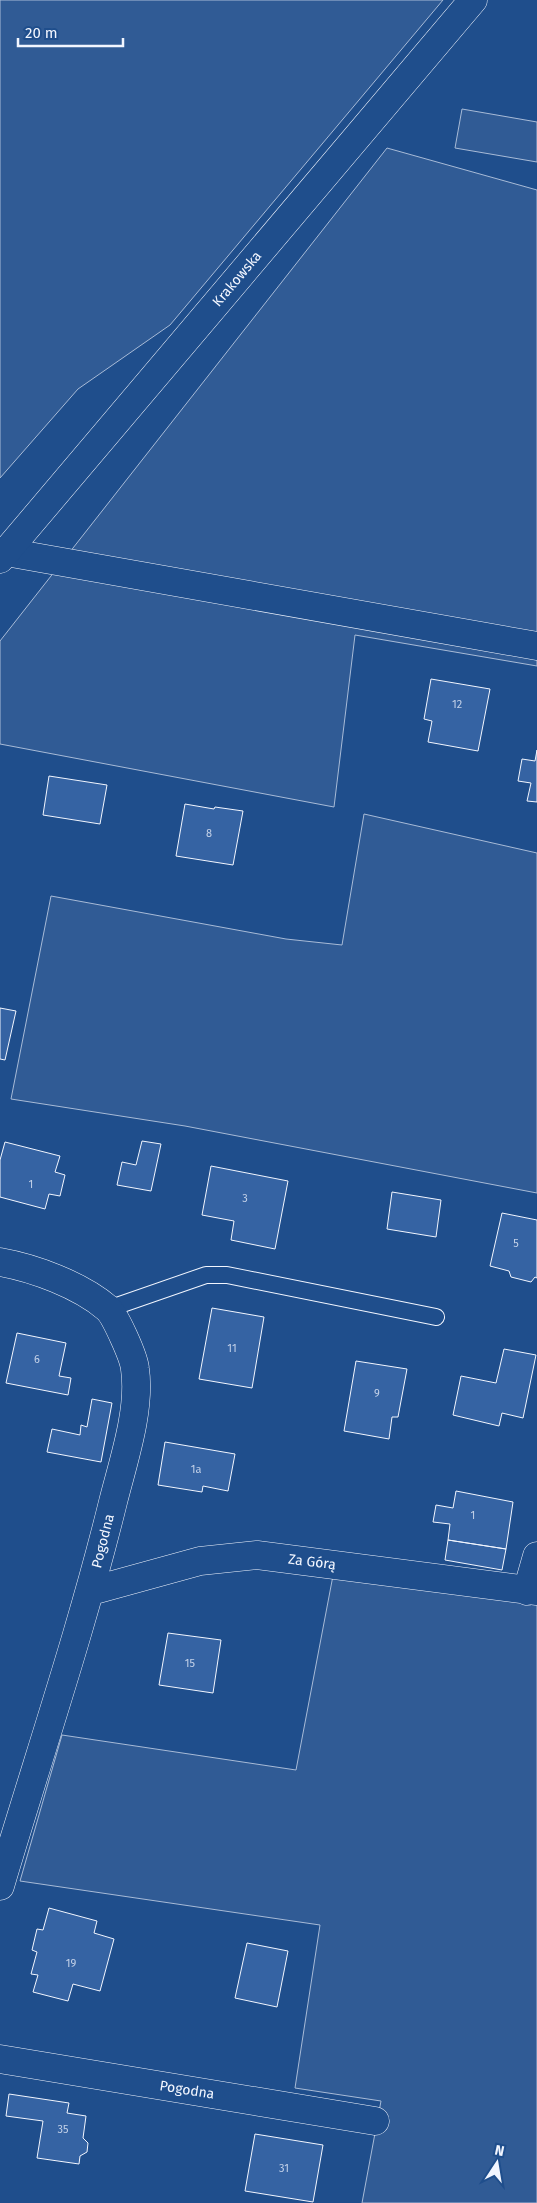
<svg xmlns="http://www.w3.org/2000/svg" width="537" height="2203" font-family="'Fira Sans',sans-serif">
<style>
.built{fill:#305b95;stroke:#a8bbd7}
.building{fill:#3563a3;stroke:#f2f6ff}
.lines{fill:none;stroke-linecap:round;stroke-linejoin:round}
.service-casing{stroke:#f2f6ff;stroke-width:18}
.minor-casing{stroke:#f2f6ff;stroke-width:29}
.secondary-casing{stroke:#f2f6ff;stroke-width:29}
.service{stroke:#1f4e8c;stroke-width:16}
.minor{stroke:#1f4e8c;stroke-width:28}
.secondary{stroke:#1f4e8c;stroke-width:28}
.labels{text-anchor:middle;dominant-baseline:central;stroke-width:4;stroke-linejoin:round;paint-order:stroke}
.number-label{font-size:11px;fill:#c3d1e8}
.street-label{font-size:14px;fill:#f2f6ff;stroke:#1f4e8c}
</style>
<rect width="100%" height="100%" fill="#1f4e8c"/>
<path class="built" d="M0 0H443L170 325 78 389 0 478Z
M462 109 537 122V162L455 148Z
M387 148 537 190V666L355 635 334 807 0 744V641Z
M364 814 537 853V1193L185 1126 11 1099 51 896 286 939 342 945Z
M335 1565 537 1591V2203H362L381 2101 295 2088 320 1925 20 1881 62 1735 296 1770Z"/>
<path class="building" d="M431 679 490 689 478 751 428 742 432 721 424 719Z
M537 750V802L527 801 531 783 518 781 522 759 535 761Z
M49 776 107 785 100 824 43 815Z
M185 804 214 809 215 807 243 811 233 865 176 856Z
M0 1008 16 1011 5 1060 0 1059Z
M142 1141 161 1144 151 1191 117 1185 122 1162 136 1165Z
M5 1142 60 1156 55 1172 65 1175 60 1196 49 1194 45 1209 0 1197V1160Z
M211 1166 288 1181 275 1249 231 1240 234 1221 202 1215Z
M392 1192 441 1200 436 1237 387 1229Z
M502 1213 537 1220V1278L535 1277 531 1282 511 1277 509 1271 490 1266Z
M212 1308 264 1317 252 1388 199 1379Z
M17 1333 66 1343 59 1376 71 1378 68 1395 6 1383Z
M504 1349 536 1355 523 1418 502 1413 499 1426 453 1415 461 1376 496 1383Z
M356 1361 407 1369 398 1417H392L389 1439 344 1431Z
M92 1399 112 1403 101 1462 47 1452 52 1429 80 1435 81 1425 87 1427Z
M165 1442 235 1454 228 1491 203 1486 202 1492 158 1485Z
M456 1491 513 1502 506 1549 448 1540 450 1524 433 1522 436 1505 453 1508Z
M448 1540 506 1549 502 1570 445 1560Z
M168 1633 221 1640 213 1693 159 1685Z
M49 1908 97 1921 94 1933 114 1939 100 1991 73 1984 68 2001 33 1992 38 1975 31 1974 37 1952 32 1950 37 1929 43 1930Z
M247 1943 288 1951 277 2007 235 1998Z
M9 2094 69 2103 67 2113 86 2116 83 2138 88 2143 87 2152 80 2156 79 2164 37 2158 43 2121 6 2116Z
M255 2134 323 2145 313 2202 245 2191Z"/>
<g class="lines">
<g class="service-casing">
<path id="service" d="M108 1309 206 1275H227L436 1317"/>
</g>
<g class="minor-casing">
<path id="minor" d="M6 552 537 646
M0 1262C34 1268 80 1285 107 1308 115 1315 134 1357 135 1369 141 1410 123 1462 113 1502 81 1632 38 1758 0 1886
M91 1591 200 1561 257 1555 537 1591
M527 1591 537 1556
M0 2059 375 2121"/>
</g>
<g class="secondary-casing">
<path id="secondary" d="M0 559 473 0"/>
</g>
<use href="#service" class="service"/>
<use href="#minor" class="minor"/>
<use href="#secondary" class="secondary"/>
</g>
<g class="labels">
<g class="number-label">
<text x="457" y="704">12</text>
<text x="209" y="833">8</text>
<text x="31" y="1184">1</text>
<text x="245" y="1198">3</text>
<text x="516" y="1243">5</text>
<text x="232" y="1348">11</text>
<text x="37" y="1359">6</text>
<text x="377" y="1393">9</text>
<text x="196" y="1469">1a</text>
<text x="473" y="1515">1</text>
<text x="190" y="1663">15</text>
<text x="71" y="1963">19</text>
<text x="63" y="2129">35</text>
<text x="284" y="2168">31</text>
</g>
<g class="street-label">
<text transform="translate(237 279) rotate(-50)">Krakowska</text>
<text transform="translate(103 1541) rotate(-76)">Pogodna</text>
<text transform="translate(312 1562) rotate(7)">Za Górą</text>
<text transform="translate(187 2090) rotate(9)">Pogodna</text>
</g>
</g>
<g transform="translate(497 2163) rotate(12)" stroke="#1f4e8c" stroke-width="4" paint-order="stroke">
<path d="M0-4L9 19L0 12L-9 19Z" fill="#f2f6ff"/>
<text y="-8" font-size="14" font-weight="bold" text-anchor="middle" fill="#f2f6ff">N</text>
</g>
<path d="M18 38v8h105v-8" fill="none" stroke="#f2f6ff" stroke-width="2.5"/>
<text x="25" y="38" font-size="15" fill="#f2f6ff" stroke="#1f4e8c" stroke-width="4" paint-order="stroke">20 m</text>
</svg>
